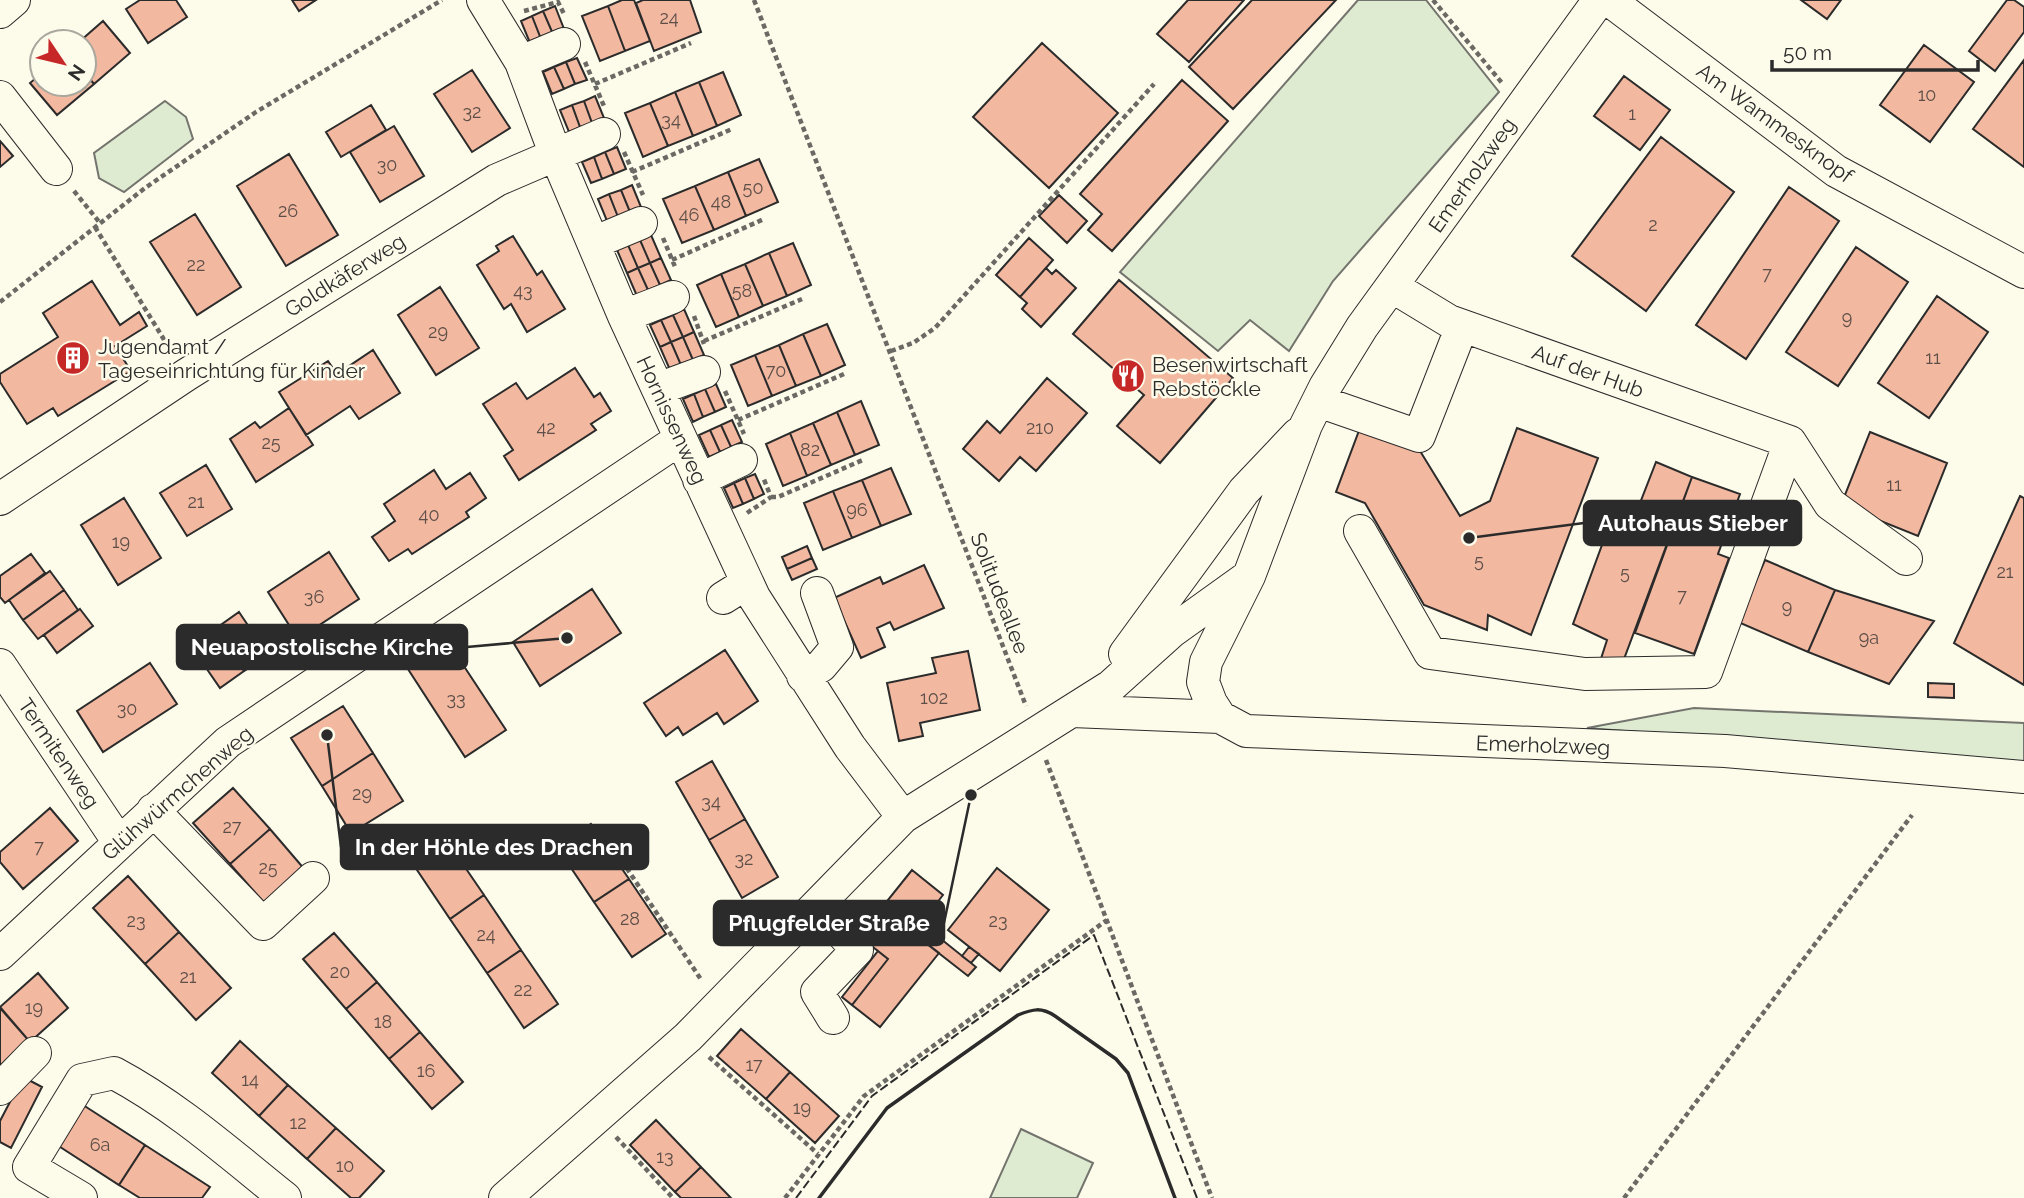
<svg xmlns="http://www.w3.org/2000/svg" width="2024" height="1198" font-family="Raleway,sans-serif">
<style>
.green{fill:#deebd1;stroke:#74746e;stroke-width:2}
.building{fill:#f2b8a0;stroke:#2b2b2b;stroke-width:2}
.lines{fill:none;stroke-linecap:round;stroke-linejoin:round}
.minor-casing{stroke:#2b2b2b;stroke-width:34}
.path{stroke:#6a6964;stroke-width:4.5;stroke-dasharray:5 3.5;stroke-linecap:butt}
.minor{stroke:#fdfbea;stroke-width:32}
.fence{stroke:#2b2b2b;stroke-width:2;stroke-dasharray:9 3.5;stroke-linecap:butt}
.wall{stroke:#2b2b2b;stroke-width:3.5}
.labels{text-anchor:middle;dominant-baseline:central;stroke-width:5;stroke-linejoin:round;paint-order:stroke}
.number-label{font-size:18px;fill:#5d4e48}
.street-label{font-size:21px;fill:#2b2b2b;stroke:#fdfbea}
.poi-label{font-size:21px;fill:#2b2b2b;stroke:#fdfbea;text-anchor:start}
.leader{fill:none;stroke:#2b2b2b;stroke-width:2.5}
.callout-dot{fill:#2b2b2b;stroke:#fdfbea;stroke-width:2.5}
.callout{fill:#2b2b2b;stroke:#2b2b2b;stroke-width:2.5}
.callout-label{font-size:23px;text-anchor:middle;font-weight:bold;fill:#fff}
</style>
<rect width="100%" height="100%" fill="#fdfbea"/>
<path class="green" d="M1358 0H1426L1499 92 1333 281 1289 351 1250 320 1218 351 1120 272Z
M165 101 186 117 193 139 124 192 99 178 94 153Z
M1694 708 2024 723V762L1587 728Z
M1021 1129 1093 1163 1077 1198H990Z"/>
<path class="building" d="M140 0H176L187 17 148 43 126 9Z
M292 0H316L299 11Z
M622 0H634L650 41 625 51 608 6Z
M643 0H690L701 32 654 51 636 3Z
M1188 0H1244L1189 62 1157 34Z
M1252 0H1336L1233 109 1189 67Z
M1801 0H1841L1827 19Z
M2007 0H2014L2024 7V32L1995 71 1969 51Z
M555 6 564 29 553 34 543 11Z
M608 6 625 51 600 61 582 16Z
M543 11 553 34 541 39 532 16Z
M532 16 541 39 530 43 521 21Z
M103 21 130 53 94 84 84 72V42H79Z
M1042 43 1118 113 1049 188 973 117Z
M1924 45 1974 82 1930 142 1880 105Z
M577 58 587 80 575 84 566 62Z
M2024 60V167L1973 129Z
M566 62 575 84 564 89 554 67Z
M554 67 564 89 552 94 543 72Z
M472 70 510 128 472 152 434 94Z
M84 72 94 84 57 115 30 83 42 73V84H84Z
M723 72 741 115 717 126 699 82Z
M1624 76 1670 110 1640 150 1594 116Z
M1182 80 1228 121 1112 251 1088 230 1102 214 1080 194Z
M699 82 717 126 693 136 675 92Z
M675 92 693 136 668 146 650 103Z
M595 96 604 118 592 123 584 101Z
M584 101 592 123 580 127 572 105Z
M650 103 668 146 643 157 625 113Z
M371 105 386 130 341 157 326 132Z
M572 105 580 127 569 132 560 110Z
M394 126 424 176 380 202 350 152Z
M1661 137 1734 192 1646 311 1572 256Z
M0 141 13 156 0 167Z
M617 147 626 169 614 174 605 152Z
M605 152 614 174 602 179 594 157Z
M289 154 338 235 286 266 237 186Z
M594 157 602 179 591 183 582 162Z
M759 159 778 202 746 216 728 172Z
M728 172 746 216 714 230 695 186Z
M632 185 641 207 630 212 621 190Z
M695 186 714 230 682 243 663 199Z
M1789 187 1839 221 1746 359 1696 325Z
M621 190 630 212 618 217 609 194Z
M609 194 618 217 607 221 598 199Z
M1059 195 1087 221 1067 243 1039 216Z
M195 214 241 287 197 315 150 242Z
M651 235 661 258 650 263 640 240Z
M513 236 537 275 542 271 565 309 527 332 511 304 504 309 477 265 499 251 496 246Z
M1029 238 1053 260 1020 297 996 275Z
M640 240 650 263 638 268 628 245Z
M793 243 811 285 787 296 769 253Z
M628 245 638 268 627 273 617 250Z
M1856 247 1908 282 1838 386 1786 352Z
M769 253 787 296 763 306 745 264Z
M661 258 671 280 660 285 650 263Z
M650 263 660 285 648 290 638 268Z
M745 264 763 306 739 317 721 274Z
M638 268 648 290 637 296 627 273Z
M1046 268 1052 274 1056 270 1076 288 1041 327 1022 309 1027 303 1020 297Z
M721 274 739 317 716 327 697 285Z
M1119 280 1233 378 1160 463 1117 426 1144 395 1073 334Z
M92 281 120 325 139 312 147 326 115 346 131 371 58 416 53 408 27 424 0 382V374L58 337 43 313Z
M440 287 479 348 436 375 398 315Z
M1937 296 1988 332 1929 418 1878 383Z
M684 309 694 332 683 337 673 315Z
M673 315 683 337 671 342 661 320Z
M661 320 671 342 660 347 650 325Z
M827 324 845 365 821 376 803 334Z
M694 332 704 355 693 360 683 337Z
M803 334 821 376 796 386 779 345Z
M683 337 693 360 681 365 671 342Z
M671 342 681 365 670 370 660 347Z
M779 345 796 386 772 396 755 355Z
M373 350 400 393 359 419 350 406 306 435 279 392 328 361 337 374Z
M755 355 772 396 748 406 731 365Z
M575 368 594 397 600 393 611 411 591 424 596 430 519 480 504 456 513 450 483 404 516 383 527 399Z
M1047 378 1087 413 1036 471 1020 457 999 481 963 449 987 421 1000 433Z
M716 384 726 407 715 412 705 389Z
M705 389 715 412 703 417 694 394Z
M694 394 703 417 693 422 683 399Z
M861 401 879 445 855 455 837 412Z
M289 408 313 445 256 482 230 439 255 422 260 428Z
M837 412 855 455 831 465 813 423Z
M732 420 742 442 731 447 721 425Z
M813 423 831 465 807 476 790 433Z
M721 425 731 447 720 452 710 430Z
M1360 428 1417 446 1460 516 1490 501 1517 428 1598 458 1531 635 1488 615 1487 630 1424 605 1365 503 1336 492Z
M710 430 720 452 709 457 699 435Z
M1870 432 1947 463 1918 536 1841 505Z
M790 433 807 476 783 486 766 444Z
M1656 462 1692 477 1621 667 1598 668 1607 640 1573 624 1613 515 1633 521Z
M206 465 232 509 187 536 160 493Z
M891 468 911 514 881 526 862 480Z
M434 470 446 489 470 473 486 498 466 512 469 517 412 554 408 549 389 561 372 537 395 521 384 504Z
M755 474 764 494 754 499 745 478Z
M1692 477 1740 494 1718 554 1729 558 1694 654 1635 633Z
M745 478 754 499 743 504 734 483Z
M862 480 881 526 852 538 833 491Z
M734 483 743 504 733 508 724 488Z
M833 491 852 538 823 550 804 503Z
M2020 496 2024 498V685L1954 643Z
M124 498 161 558 118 585 81 525Z
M807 546 812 558 787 569 782 557Z
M329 552 359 599 298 639 268 592Z
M31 554 45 573 5 603 0 597V576Z
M812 558 817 569 792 580 787 569Z
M1765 560 1835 590 1808 652 1738 622Z
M924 565 944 608 894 630 890 622 877 628 885 647 861 658 834 598 880 577 883 584Z
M50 571 64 590 23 620 9 600Z
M592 589 621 633 540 686 513 642Z
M64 590 78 610 38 639 23 620Z
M1835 590 1934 621 1889 684 1808 652Z
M80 609 93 626 57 653 44 635Z
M239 612 268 655 244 671 215 629Z
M215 629 244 671 220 688 191 646Z
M446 639 506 730 465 757 406 666Z
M725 650 758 701 724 724 717 713 683 735 678 727 666 736 644 703Z
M968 651 980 710 920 723 923 736 899 741 887 683 936 673 932 658Z
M150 663 177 704 103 752 77 711Z
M1928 683 1954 684V698L1928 697Z
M343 706 373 753 322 786 291 738Z
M373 753 403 801 351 833 322 786Z
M712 761 745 819 709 840 676 782Z
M233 788 270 829 230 864 193 823Z
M50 808 78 841 23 889 0 862V852Z
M745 819 778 877 742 898 709 840Z
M591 824 629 879 594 902 557 847Z
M270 829 306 871 267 906 230 864Z
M447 841 484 895 450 919 413 864Z
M997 868 1049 910 1000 971 948 930Z
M912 870 943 895 913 933 939 953 880 1027 852 1005 888 959 859 936Z
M128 876 179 932 145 964 93 908Z
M629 879 666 934 632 957 594 902Z
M484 895 521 950 487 973 450 919Z
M921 923 976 967 968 976 913 933Z
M179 932 231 988 196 1020 145 964Z
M334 933 377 982 346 1009 303 959Z
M969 947 979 954 971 963 962 956Z
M521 950 558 1004 524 1028 487 973Z
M878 951 888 959 852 1005 842 997Z
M38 973 68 1008 30 1042 0 1007Z
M377 982 420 1032 389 1059 346 1009Z
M0 1008 30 1042 0 1069Z
M741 1029 790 1072 766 1099 717 1056Z
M420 1032 463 1082 432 1109 389 1059Z
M240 1041 288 1085 259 1116 212 1073Z
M790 1072 839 1116 815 1143 766 1099Z
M23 1077 42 1087 11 1148 0 1142V1121Z
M288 1085 336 1128 307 1159 259 1116Z
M80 1103 145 1145 119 1185 54 1143Z
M656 1120 701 1167 675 1192 630 1145Z
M336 1128 384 1171 359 1198H351L307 1159Z
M145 1145 210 1187 202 1198H140L119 1185Z
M701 1167 731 1198H681L675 1192Z"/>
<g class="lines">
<g class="minor-casing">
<path id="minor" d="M483 0 521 62 555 153 624 316 754 597 850 747 903 817
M1599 0 1362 327 1325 387 1306 425 1249 576 1206 662 1203 682 1211 703 1220 717 1246 731 1725 751 2024 777
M1609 0 1836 171 2024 272
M0 12 14 0
M521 62 564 44
M0 97 56 169
M593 243 641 223
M1393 287 1449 321 1790 442
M624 316 673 297
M658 389 704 372
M1318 401 1419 436 1462 326
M699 480 741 460
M0 499 186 375 497 180 604 134
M1360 531 1430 653 1585 674 1706 672 1790 442 1830 504 1906 559
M723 598 747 583
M1125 654 1244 491 1298 434
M0 665 118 841
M803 676 821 666 837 647 817 593
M1072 711 1220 717
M153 810 263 924 313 878
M817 905 857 950 817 992 833 1018
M0 954 228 742 680 439
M0 1089 35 1053
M81 1198 29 1167 82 1080 114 1073C176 1106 230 1154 285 1198
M505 1198 688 1037 903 817 1111 686 1171 632 1249 576"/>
</g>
<path class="path" d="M754 0 1026 706
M1433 0 1502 83
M524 11 558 2 565 16
M585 62 604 106
M595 84 691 43
M624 152 643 195
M632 172 732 129
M74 191 100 223
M95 227 171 351
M663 238 676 269
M672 260 764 219
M0 302 145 188 256 112 442 0
M694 316 704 344
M704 341 802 299
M891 351 913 343 935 328 1154 84
M725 391 744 434
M738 420 844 374
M771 497H778L865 459
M747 513 771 497 763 477
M1046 760 1212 1198
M622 861 702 981
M709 1057 818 1154
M616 1137 673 1198
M785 1198 864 1096 1107 920
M1624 1198 1912 815"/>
<use href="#minor" class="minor"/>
<path class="fence" d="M796 1198 872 1096 1094 935 1197 1198"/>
<path class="wall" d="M819 1198 887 1108 1018 1015C1033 1009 1041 1007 1055 1016L1116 1059 1128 1073 1175 1198"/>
</g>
<defs>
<g id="building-disc" transform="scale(1.75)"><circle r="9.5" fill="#c62828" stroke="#fdfbea"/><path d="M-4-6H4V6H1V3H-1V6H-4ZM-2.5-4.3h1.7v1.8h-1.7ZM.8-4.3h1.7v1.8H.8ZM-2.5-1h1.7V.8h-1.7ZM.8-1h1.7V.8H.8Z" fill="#fff"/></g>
<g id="restaurant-disc" transform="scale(1.75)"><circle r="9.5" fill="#c62828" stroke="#fdfbea"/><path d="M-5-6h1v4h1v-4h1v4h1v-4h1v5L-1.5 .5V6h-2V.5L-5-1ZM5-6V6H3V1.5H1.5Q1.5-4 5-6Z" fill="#fff"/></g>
</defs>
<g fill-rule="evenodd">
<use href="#building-disc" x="73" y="358"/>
<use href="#restaurant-disc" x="1128" y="376"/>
</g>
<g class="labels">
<g class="number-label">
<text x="669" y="17">24</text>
<text x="1927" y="94">10</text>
<text x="472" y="111">32</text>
<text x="1632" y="113">1</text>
<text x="671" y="119">34</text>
<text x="387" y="164">30</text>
<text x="753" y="187">50</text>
<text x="721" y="201">48</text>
<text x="288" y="210">26</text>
<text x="689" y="214">46</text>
<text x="1653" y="224">2</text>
<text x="196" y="264">22</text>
<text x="1767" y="273">7</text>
<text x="523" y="290">43</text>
<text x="742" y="290">58</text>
<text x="1847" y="317">9</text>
<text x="438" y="331">29</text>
<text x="1933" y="357">11</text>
<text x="776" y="370">70</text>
<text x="546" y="427">42</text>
<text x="1040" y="427">210</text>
<text x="271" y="442">25</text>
<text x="810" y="449">82</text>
<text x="1894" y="484">11</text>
<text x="196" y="501">21</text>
<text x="857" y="509">96</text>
<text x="429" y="514">40</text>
<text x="121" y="541">19</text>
<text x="1479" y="560">5</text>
<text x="2005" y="571">21</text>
<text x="1625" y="572">5</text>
<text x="1682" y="595">7</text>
<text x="314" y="596">36</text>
<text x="1787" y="606">9</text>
<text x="1869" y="637">9a</text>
<text x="934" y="697">102</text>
<text x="456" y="698">33</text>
<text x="127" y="708">30</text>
<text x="362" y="793">29</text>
<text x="711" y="801">34</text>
<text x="232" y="826">27</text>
<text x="39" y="846">7</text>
<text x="744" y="858">32</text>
<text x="268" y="867">25</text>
<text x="630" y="918">28</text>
<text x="136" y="920">23</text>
<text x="998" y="920">23</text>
<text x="486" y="934">24</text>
<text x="340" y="971">20</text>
<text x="188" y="976">21</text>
<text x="523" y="989">22</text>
<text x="34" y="1007">19</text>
<text x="383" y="1021">18</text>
<text x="754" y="1064">17</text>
<text x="426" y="1070">16</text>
<text x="250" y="1079">14</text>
<text x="802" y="1107">19</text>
<text x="298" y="1122">12</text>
<text x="100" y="1144">6a</text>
<text x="665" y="1156">13</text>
<text x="345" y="1165">10</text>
</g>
<g class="street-label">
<text transform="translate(1775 123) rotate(36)">Am Wammesknopf</text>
<text transform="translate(1472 175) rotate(-55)">Emerholzweg</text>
<text transform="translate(345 275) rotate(-32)">Goldkäferweg</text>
<text transform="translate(1588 371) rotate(20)">Auf der Hub</text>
<text transform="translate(672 420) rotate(65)">Hornissenweg</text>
<text transform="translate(1000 593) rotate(69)">Solitudeallee</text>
<text transform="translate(1543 745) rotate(2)">Emerholzweg</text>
<text transform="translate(59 753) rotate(56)">Termitenweg</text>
<text transform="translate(177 793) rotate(-41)">Glühwürmchenweg</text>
</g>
<g class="poi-label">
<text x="98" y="346">Jugendamt /<tspan x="98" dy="24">Tageseinrichtung für Kinder</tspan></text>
<text x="1152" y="364">Besenwirtschaft<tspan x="1152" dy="24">Rebstöckle</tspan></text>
</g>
</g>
<path class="leader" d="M1469 538L1584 523M567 638L467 647M327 735L341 847M971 795L944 923"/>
<g class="callout-dot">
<circle cx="1469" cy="538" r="7"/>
<circle cx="567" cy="638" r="7"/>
<circle cx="327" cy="735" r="7"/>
<circle cx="971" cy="795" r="7"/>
</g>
<g class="callout">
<rect x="1584" y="501" width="217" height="44" rx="7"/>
<rect x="177" y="625" width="290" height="44" rx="7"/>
<rect x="341" y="825" width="307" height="44" rx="7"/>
<rect x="714" y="901" width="230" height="44" rx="7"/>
</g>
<g class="callout-label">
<text x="1693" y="531">Autohaus Stieber</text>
<text x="322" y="655">Neuapostolische Kirche</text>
<text x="494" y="855">In der Höhle des Drachen</text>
<text x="829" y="931">Pflugfelder Straße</text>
</g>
<g transform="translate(63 63) rotate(125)"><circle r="33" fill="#fdfbea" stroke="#a9a89e" stroke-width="2"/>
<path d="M0-5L12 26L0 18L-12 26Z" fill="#c62828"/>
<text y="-10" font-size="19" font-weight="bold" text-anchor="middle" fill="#2b2b2b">N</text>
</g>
<path d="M1772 60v10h206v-10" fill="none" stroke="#2b2b2b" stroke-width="3.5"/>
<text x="1783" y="60" font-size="21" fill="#2b2b2b" stroke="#fdfbea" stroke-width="5" paint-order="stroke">50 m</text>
</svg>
